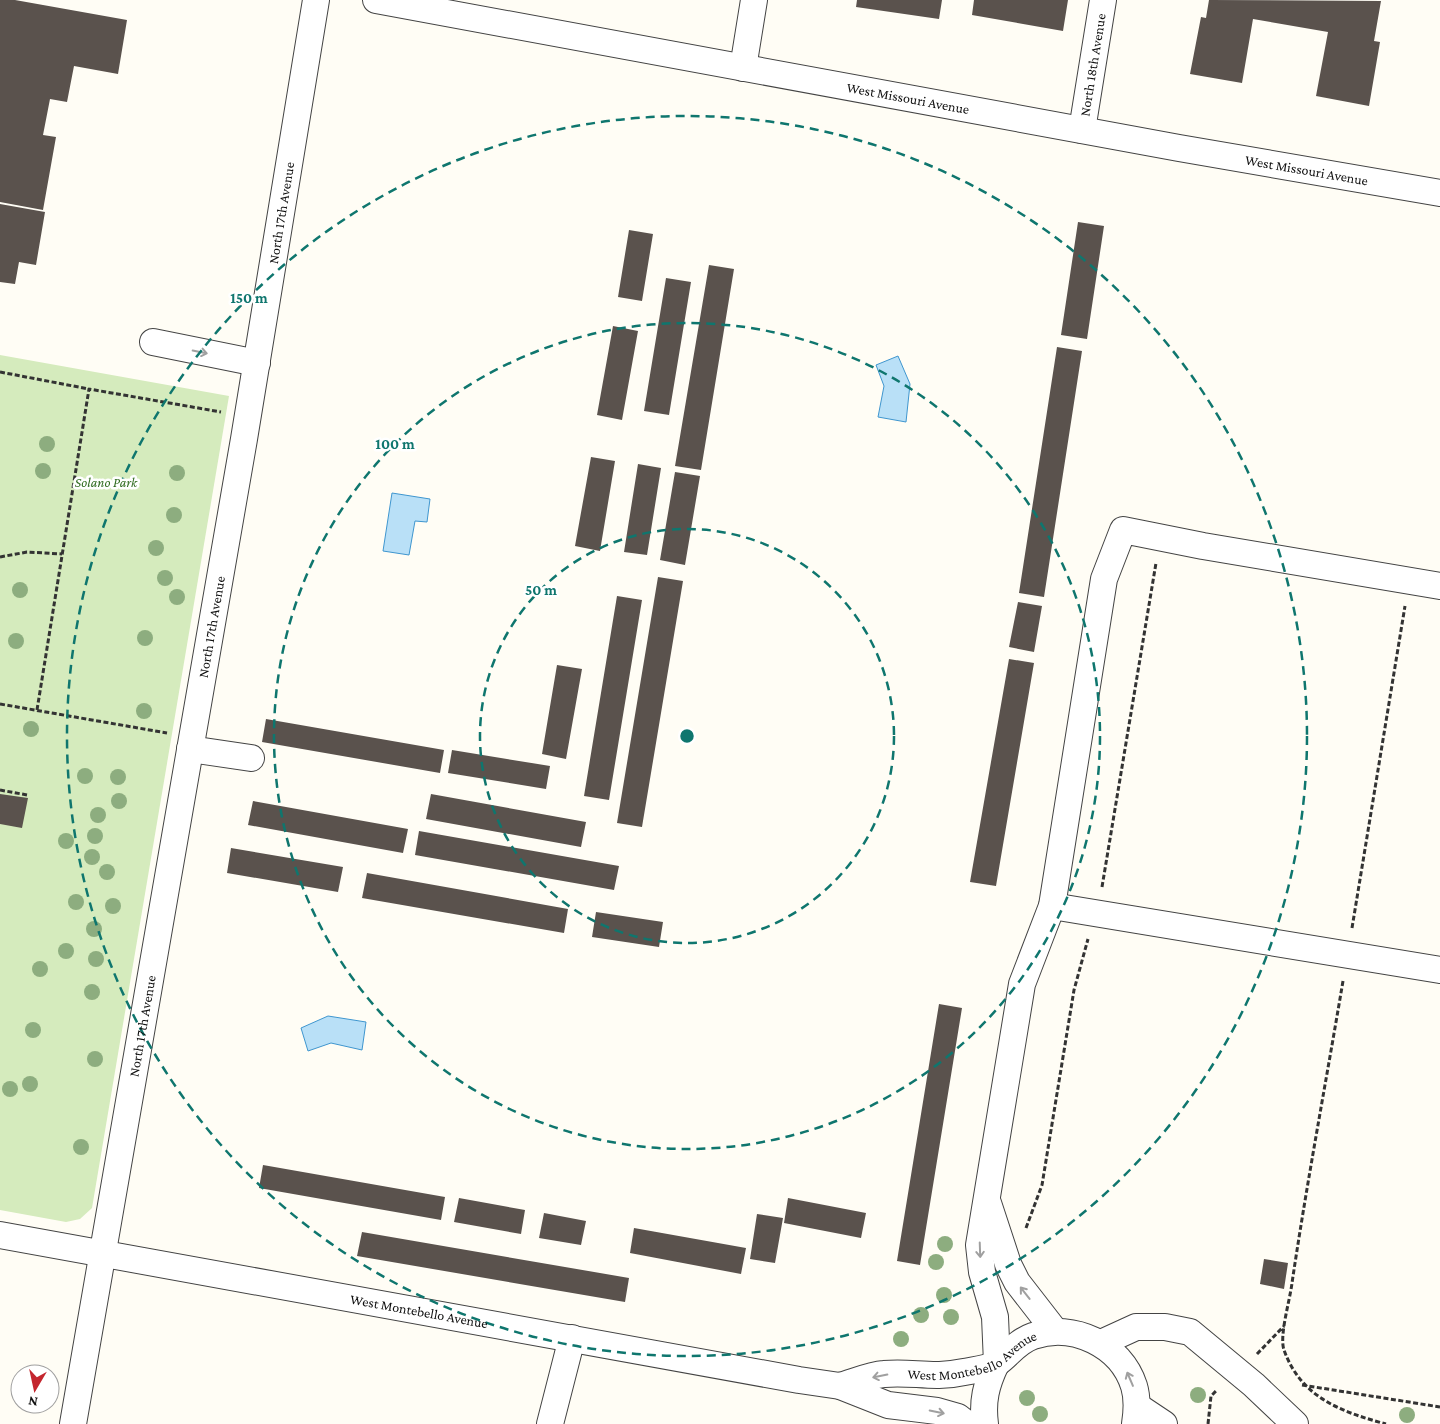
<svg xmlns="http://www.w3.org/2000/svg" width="1440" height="1424" font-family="'Crimson Pro',serif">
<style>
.green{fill:#d5ebbd}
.water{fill:#b9e0f7;stroke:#3f96cf}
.building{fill:#5a524d}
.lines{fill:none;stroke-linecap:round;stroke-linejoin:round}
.minor-casing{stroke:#444;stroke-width:28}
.path{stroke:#333;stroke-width:3;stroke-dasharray:5 2.5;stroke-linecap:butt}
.minor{stroke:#fff;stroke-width:26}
.tree{fill:#8dad7f}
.oneway{stroke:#a0a0a0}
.ring{fill:none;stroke:#0f766e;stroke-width:2.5;stroke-dasharray:9 6}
.labels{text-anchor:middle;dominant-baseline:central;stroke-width:5;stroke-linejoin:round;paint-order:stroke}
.street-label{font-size:14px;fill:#111;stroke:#fff}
.park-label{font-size:14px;font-style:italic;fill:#2f6b1f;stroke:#fff}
.centre{fill:#0f766e;stroke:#fff;stroke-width:2.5}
.ring-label{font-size:15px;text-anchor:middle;font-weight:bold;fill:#0f766e;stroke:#fff;stroke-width:5;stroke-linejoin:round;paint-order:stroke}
</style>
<rect width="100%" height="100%" fill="#fffdf5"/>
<path class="green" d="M0 355 229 396 92 1208 80 1219 66 1222 0 1210Z"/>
<path class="water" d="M898 356 910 384 906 422 878 417 884 386 876 365Z
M392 493 430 499 427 522 415 521 409 555 383 551Z
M328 1016 366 1022 362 1050 331 1043 308 1051 301 1028Z"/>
<path class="building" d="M0 0H15L127 20 118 74 74 66 67 102 50 99 43 135 56 137 43 210 0 202Z
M857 0H942L939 19 856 7Z
M974 0H1068L1063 31 972 15Z
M1209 0 1381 1 1374 41 1380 42 1369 106 1316 96 1328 32 1253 19 1242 83 1190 74 1201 17 1206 18Z
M0 204 45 212 36 265 19 262 15 284 0 282Z
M1078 222 1104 226 1087 339 1061 335Z
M629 230 653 234 642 301 618 297Z
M709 265 734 269 701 470 675 466Z
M666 278 691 282 669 415 644 411Z
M613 326 638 331 622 420 597 415Z
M1057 347 1082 351 1044 597 1019 593Z
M591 457 615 461 600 551 575 546Z
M638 464 661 468 647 555 624 552Z
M675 472 700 476 685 565 660 560Z
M658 577 683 581 642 827 617 823Z
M617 596 642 600 609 800 584 796Z
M1018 602 1042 606 1034 652 1009 647Z
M1009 659 1034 663 996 886 970 882Z
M557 665 582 669 566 759 542 754Z
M266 719 444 750 440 773 262 742Z
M452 750 550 766 546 789 448 773Z
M0 794 28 798 22 828 0 824Z
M431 794 586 822 581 847 426 819Z
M253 801 408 829 403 853 248 825Z
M419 831 619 866 614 890 415 855Z
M231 848 343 867 338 892 227 873Z
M367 873 568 909 564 933 362 898Z
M596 912 663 922 659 947 592 937Z
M939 1004 962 1008 920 1265 897 1261Z
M263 1165 445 1197 441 1220 259 1188Z
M459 1198 525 1210 521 1234 454 1222Z
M788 1198 866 1213 861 1238 784 1223Z
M544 1213 586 1221 581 1245 539 1238Z
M757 1214 783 1218 775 1263 750 1259Z
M634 1228 746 1248 741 1274 630 1253Z
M362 1232 629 1278 625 1302 357 1256Z
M1264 1259 1288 1263 1284 1289 1260 1284Z"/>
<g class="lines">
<g class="minor-casing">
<g id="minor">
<path id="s1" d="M376 0 1179 148 1440 193"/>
<path d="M743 68 754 0"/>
<path id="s2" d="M1082 130 1103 0"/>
<path d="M153 342 257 363"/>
<path d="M190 749 251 758"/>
<path d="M1052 906 1440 970"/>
<path d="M988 1203 1008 1264 1017 1282 1055 1331"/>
<path id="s3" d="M0 1235 799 1380 840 1386 888 1405 937 1411 958 1417 967 1424"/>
<path d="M1101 1343 1136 1327H1165L1190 1332 1254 1385 1295 1424"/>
<path d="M997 1363 995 1317 982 1272 979 1245 1022 984 1052 906 1104 579 1123 530 1203 546 1440 586"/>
<path id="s4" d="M840 1386C854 1382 870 1375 884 1374 912 1371 933 1379 964 1372 973 1370 989 1369 997 1363 1010 1354 1016 1342 1033 1336 1073 1322 1121 1345 1134 1386 1138 1399 1137 1411 1135 1424"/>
<path d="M1137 1406 1164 1424"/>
<path id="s5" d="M73 1424 244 439 316 0"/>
<path d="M550 1424 572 1338"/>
<path d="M985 1424C982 1401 986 1385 996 1364"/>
</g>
</g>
<path class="path" d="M0 372 89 389
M0 557 27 552 62 554
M0 704 167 733
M37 710 89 389 221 412
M0 790 27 795
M1102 887 1156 563
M1352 928 1405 606
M1343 981C1326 1082 1307 1182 1292 1283 1290 1300 1279 1336 1284 1350 1301 1398 1342 1412 1386 1424
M1026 1228 1042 1185 1074 990 1088 939
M1257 1354 1284 1326
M1302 1385 1440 1407
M1208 1424 1211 1396 1217 1390"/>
<use href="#minor" class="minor"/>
</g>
<g class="tree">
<circle cx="47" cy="444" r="8"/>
<circle cx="43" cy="471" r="8"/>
<circle cx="177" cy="473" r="8"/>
<circle cx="174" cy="515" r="8"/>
<circle cx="156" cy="548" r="8"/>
<circle cx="165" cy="578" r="8"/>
<circle cx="20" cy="590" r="8"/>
<circle cx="177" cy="597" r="8"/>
<circle cx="145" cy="638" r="8"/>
<circle cx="16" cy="641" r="8"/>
<circle cx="144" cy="711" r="8"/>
<circle cx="31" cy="729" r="8"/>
<circle cx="85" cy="776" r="8"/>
<circle cx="118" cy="777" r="8"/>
<circle cx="119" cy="801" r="8"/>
<circle cx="98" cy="815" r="8"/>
<circle cx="95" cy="836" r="8"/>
<circle cx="66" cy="841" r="8"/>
<circle cx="92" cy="857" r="8"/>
<circle cx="107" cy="872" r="8"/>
<circle cx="76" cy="902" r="8"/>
<circle cx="113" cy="906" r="8"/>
<circle cx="94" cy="929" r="8"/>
<circle cx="66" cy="951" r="8"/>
<circle cx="96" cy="959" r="8"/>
<circle cx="40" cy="969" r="8"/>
<circle cx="92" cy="992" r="8"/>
<circle cx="33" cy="1030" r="8"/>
<circle cx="95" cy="1059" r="8"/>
<circle cx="30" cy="1084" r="8"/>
<circle cx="10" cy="1089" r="8"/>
<circle cx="81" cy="1147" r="8"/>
<circle cx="945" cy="1244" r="8"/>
<circle cx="936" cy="1262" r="8"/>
<circle cx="944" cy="1295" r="8"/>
<circle cx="921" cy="1315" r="8"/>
<circle cx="951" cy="1317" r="8"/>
<circle cx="901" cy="1339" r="8"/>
<circle cx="1198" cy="1395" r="8"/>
<circle cx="1027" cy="1398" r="8"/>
<circle cx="1040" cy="1414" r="8"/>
<circle cx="1407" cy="1415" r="8"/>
</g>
<defs><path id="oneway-shaft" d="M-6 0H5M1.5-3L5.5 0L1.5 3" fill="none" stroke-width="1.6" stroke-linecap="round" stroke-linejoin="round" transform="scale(1.25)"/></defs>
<g class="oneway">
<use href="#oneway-shaft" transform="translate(200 352) rotate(11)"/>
<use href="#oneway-shaft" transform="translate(980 1250) rotate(88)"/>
<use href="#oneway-shaft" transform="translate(1025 1293) rotate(-128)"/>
<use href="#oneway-shaft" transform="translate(880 1376) rotate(169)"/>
<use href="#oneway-shaft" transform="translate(1130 1379) rotate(-113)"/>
<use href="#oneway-shaft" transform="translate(937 1412) rotate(12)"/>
</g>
<g class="ring">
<circle cx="687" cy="736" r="207"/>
<circle cx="687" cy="736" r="413"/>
<circle cx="687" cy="736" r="620"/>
</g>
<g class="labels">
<g class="street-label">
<text stroke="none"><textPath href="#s2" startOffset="66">North 18th Avenue</textPath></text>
<text stroke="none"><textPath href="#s1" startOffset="541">West Missouri Avenue</textPath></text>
<text stroke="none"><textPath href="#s1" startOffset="946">West Missouri Avenue</textPath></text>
<text stroke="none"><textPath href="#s5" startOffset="1229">North 17th Avenue</textPath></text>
<text stroke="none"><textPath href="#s5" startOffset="809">North 17th Avenue</textPath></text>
<text stroke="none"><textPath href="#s5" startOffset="404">North 17th Avenue</textPath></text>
<text stroke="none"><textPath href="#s3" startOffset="426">West Montebello Avenue</textPath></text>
<text stroke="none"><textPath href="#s4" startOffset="139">West Montebello Avenue</textPath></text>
</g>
<g class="park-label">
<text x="106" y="482">Solano Park</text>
</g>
</g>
<circle cx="687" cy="736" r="8" class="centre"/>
<g class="ring-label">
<text x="249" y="303">150 m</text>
<text x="395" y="449">100 m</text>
<text x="541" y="595">50 m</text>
</g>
<g transform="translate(35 1389) rotate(189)"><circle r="24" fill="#ffffff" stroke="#a0a0a0"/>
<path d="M0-4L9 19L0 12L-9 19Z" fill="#c4262e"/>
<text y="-8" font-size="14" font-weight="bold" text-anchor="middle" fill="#111111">N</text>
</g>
</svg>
